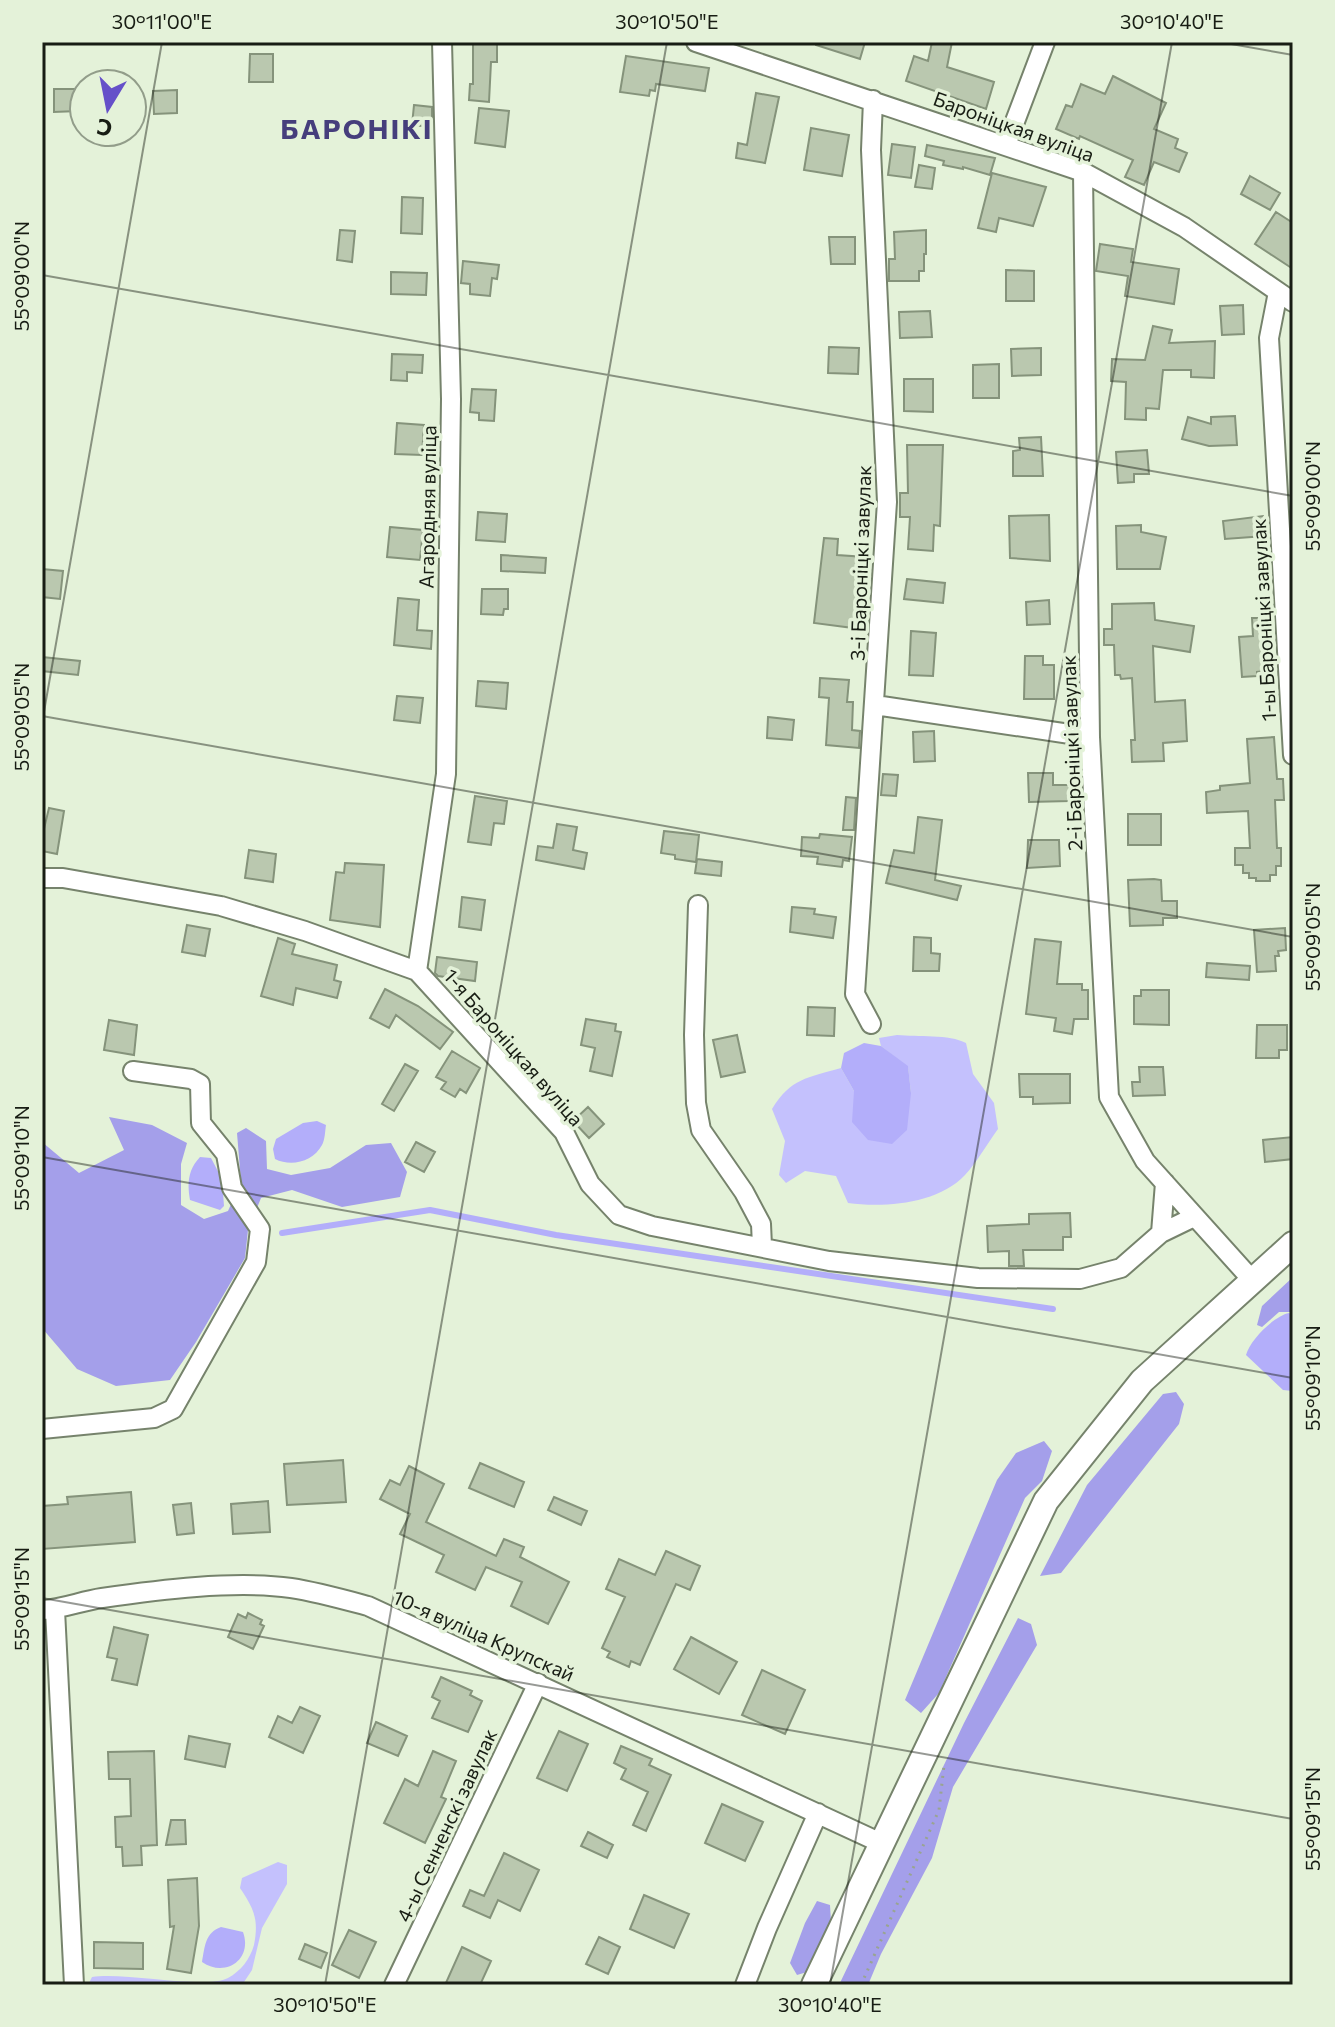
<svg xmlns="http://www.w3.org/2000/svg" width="1335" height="2027" font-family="Commissioner,sans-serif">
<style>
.green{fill:#c4c1fd}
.forest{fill:#a49fea}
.water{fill:#b3aefa}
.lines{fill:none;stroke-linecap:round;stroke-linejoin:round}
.stream{stroke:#b3aefa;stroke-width:6}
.building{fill:#bac8af;stroke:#85937b;stroke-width:2}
.minor-casing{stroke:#76836c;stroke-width:22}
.major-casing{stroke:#76836c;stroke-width:28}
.path{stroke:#99a491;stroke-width:3;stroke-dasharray:2 6;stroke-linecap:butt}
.minor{stroke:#fff;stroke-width:18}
.major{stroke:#fff;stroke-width:24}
.ticks{fill:none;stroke:#181d14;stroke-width:2;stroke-opacity:0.45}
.labels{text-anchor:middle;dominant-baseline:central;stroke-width:7;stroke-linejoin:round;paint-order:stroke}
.street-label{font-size:20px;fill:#181d14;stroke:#e4f2d9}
.district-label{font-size:28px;font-weight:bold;letter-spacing:2px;fill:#463e7c;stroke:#e4f2d9}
.neatline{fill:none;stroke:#181d14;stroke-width:3}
.ticks-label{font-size:20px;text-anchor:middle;fill:#181d14}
</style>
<rect width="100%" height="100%" fill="#e4f2d9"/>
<path class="green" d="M897 1035C918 1037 949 1034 966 1043L973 1074 994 1103 998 1129C987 1144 977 1162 965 1175 938 1204 884 1208 848 1203L836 1176 805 1171 786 1183 779 1175 785 1141 772 1109C791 1078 807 1078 841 1068L854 1091 911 1093 908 1067 881 1046 879 1038Z
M278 1862 287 1865V1884L262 1928 252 1970 242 1985H88L92 1977C127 1972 205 1990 228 1978 241 1971 250 1959 254 1945 259 1919 254 1909 240 1888L242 1878Z"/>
<path class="forest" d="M109 1117 152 1125 187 1143 181 1164V1205L204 1219 228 1211 241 1182 237 1133 246 1128 266 1141 267 1169 291 1175 330 1168 366 1145 391 1143 407 1172 400 1197 342 1207 292 1190 261 1198 248 1230 245 1258 196 1342 170 1380 116 1386 77 1369 42 1328V1142L79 1173 124 1150Z
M1293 1277V1312H1279L1262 1327 1257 1325 1262 1306Z
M1176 1392 1184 1404 1179 1424 1061 1573 1040 1576 1087 1485 1163 1394Z
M1044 1441 1052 1451 1042 1481 1025 1498 939 1693 921 1713 905 1700 997 1480 1016 1453Z
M1018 1618 1031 1624 1037 1645 953 1787 932 1858 881 1954 868 1985H839L964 1723Z
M817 1901 830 1905 831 1922 807 1972 797 1975 790 1963 805 1923Z"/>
<path class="water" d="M864 1043 881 1046 908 1066 911 1093 907 1130 892 1144 868 1140 852 1122 854 1091 841 1068 844 1053Z
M317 1121 326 1125C325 1131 325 1140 322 1145 313 1162 291 1167 275 1159L273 1149 276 1139 303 1123Z
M200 1157 211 1158 222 1179 224 1206 220 1210 190 1200C187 1183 188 1170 200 1157Z
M1289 1313 1293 1316V1391L1283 1390 1246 1355C1250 1340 1274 1316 1289 1313Z
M221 1927 243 1932C253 1960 225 1978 202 1962 205 1946 205 1933 221 1927Z"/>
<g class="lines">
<path class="stream" d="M282 1233 430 1210 556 1235 1053 1309"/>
</g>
<path class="building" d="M473 42H497V62H491L489 102 469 100 470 84H473Z
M816 42H865L860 59 816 45Z
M932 42H952L947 67 994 82 986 109 906 81 914 56 928 61Z
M250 54H273V82H249Z
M626 56 709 68 705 91 656 84 655 91 650 90 649 96 620 92Z
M1113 76 1166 103 1154 129 1178 139 1175 148 1187 153 1179 172 1154 162 1144 185 1125 177 1133 160 1080 136 1079 139 1056 129 1066 105 1072 107 1081 84 1105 94Z
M54 89H77L78 111 54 112Z
M177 90V113L154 114 153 91Z
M756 93 779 97 765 163 736 158 738 143 747 145Z
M414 105 432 107V127L412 125Z
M479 108 509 111 505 147 475 143Z
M811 128 849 135 842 176 804 170Z
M892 144 915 147 911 178 888 175Z
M927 145 995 158 990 175 963 167V169L943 165 944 161 925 156Z
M919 165 935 168 932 189 915 187Z
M992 173 1046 187 1033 226 999 218 996 232 978 228Z
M1250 176 1280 193 1270 210 1241 194Z
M402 197 423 198 422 234 401 233Z
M1276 212 1293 223V269L1255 244Z
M340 230 355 231 352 262 337 260Z
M926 230V254H924V271H919V281H889V259H895L894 232Z
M829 237H855V264H831Z
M1100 244 1133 249 1131 262 1179 269 1174 304 1125 296 1128 276 1096 271Z
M463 261 499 265 497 279 492 278 490 296 470 294V284L461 283Z
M1006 270 1034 271V301H1006Z
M391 272 427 273 426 295 391 294Z
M1243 305 1244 334 1222 335 1220 306Z
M930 311 932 337 900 338 899 312Z
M1153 326 1172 330 1169 343 1215 341 1214 378 1191 377V370H1163L1159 409 1146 408V420L1125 419 1126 382 1111 381 1112 359 1145 360Z
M829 347 859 348 858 374 828 373Z
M1041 348V375L1012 376 1011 349Z
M392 354 423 355 422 373 407 372V381L391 380Z
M999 364V398H973V365Z
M904 379H933V412L904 411Z
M472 389 496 390 494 421 479 420V413L470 412Z
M1235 416 1237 445 1209 446 1182 439 1188 417 1211 424V417Z
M397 423 424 425 422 455 395 454Z
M1041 437 1043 476H1013V451L1020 450 1019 438Z
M907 445H943L940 526 934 525 933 551 908 549 910 517H900V493H908Z
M1147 450 1149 474H1134V482L1118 483 1116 452Z
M478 512 507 514 505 542 476 540Z
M1049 515 1050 561 1010 558 1009 516Z
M1263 516 1265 536 1225 539 1223 521Z
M1141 525V532L1166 537 1160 569H1117L1116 526Z
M390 527 423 530 420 560 387 557Z
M824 538 838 539 837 555 866 557 861 629 814 623Z
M501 555 546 558 545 573 501 571Z
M42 569 63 571 60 599 42 597Z
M907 579 945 583 943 603 904 599Z
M482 589H508V609H504L503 615 481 614Z
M398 598 419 600 417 630 432 631 431 649 394 645Z
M1049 600 1050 624 1027 625 1026 602Z
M1154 603 1155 620 1194 626 1190 652 1153 646 1155 702 1185 700 1187 741 1163 743 1164 761 1132 762 1131 740H1135L1132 678 1121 679 1120 675H1115L1114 645H1104V629H1112V604Z
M1252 618H1269L1274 670 1257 672V676L1242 677 1239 637 1253 636Z
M911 631 936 633 933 676 909 675Z
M1025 656H1043V665H1054V699H1024Z
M42 657 80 661 78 675 42 671Z
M820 678 849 680 847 702H853L852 730 860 731 859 748 826 745 829 698 819 697Z
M478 681 508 683 506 709 476 706Z
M397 696 423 698 420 723 394 720Z
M768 717 794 720 792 740 767 738Z
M934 731 935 761 914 762 913 732Z
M1274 737 1277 779H1283L1284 800H1275L1277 848H1281V866H1276V875H1270V881H1256V878H1249V873H1243V865H1235V848H1250L1248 811 1207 813 1206 792 1220 790V786L1250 783 1247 739Z
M1028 773H1053V785H1070V801L1029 802Z
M883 774 898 775 896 796 881 795Z
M475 796 507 801 504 824 494 823 491 845 468 842Z
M846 797 856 798 854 830H843Z
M49 808 64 811 57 854 42 851V837Z
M1128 814H1161V845H1128Z
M918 817 942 820 935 880 961 886 957 900 886 883 894 850 914 853Z
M557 824 577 827 573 850 587 853 584 869 536 860 538 846 553 848Z
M664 831 699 835 696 862 675 859V855L661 853Z
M820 834 852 837 849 861 843 860 842 867 817 864 818 857 801 856 802 837 819 838Z
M1028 840H1059L1060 866 1027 868Z
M249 850 276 854 273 882 245 878Z
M697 859 722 862 721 876 695 873Z
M345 863 384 865 380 927 330 920 336 872 344 873Z
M1154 879 1161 880 1162 901H1177V918H1163V925L1130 926 1128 880Z
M462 897 485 900 481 930 459 927Z
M792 907 815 909 814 914 836 917 833 938 790 932Z
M187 925 210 929 205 956 182 952Z
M1285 928 1286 950 1278 951 1279 956H1275L1276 971 1257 972 1254 930Z
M914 937 931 938V953L940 954 939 971H913Z
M278 938 295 944 292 954 337 965 334 980 341 982 337 998 296 988 293 1005 261 996Z
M1035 939 1061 942 1057 984H1082V990H1088V1019H1074L1072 1034 1054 1031 1056 1018 1026 1014Z
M437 957 477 962 475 981 438 976 435 973Z
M1207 963 1250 966 1249 980 1206 977Z
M385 989 418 1006 453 1032 440 1049 396 1015 389 1028 370 1018Z
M1141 990H1169V1025L1134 1024V996H1141Z
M808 1007 835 1008 834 1036 807 1035Z
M586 1019 616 1024 615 1031 621 1032 612 1076 590 1071 595 1048 581 1045Z
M109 1020 137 1025 134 1055 104 1050Z
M1257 1025H1287V1050H1279V1058H1256Z
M737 1035 745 1072 721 1077 713 1040Z
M452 1051 480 1068 466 1093 460 1089 455 1097 441 1089 446 1082 436 1077Z
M405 1064 418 1071 394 1111 382 1104Z
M1139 1067H1163L1165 1095 1133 1096 1132 1082H1140Z
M1019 1074H1070V1103L1033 1104V1097H1020Z
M588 1107 604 1124 589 1138 573 1121Z
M1293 1137V1159L1265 1162 1263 1140Z
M416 1142 435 1152 424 1172 405 1162Z
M1070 1213 1071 1237H1063V1250H1023L1024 1266H1009V1251L988 1252 987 1226 1029 1224V1214Z
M343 1460 346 1502 287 1505 284 1464Z
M480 1463 524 1482 514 1507 469 1488Z
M409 1466 444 1484 426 1522 496 1556 504 1539 524 1547 520 1557 569 1582 548 1624 511 1606 522 1582 486 1567 475 1590 436 1572 444 1555 400 1534 410 1514 380 1499 390 1480 400 1485Z
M131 1492 135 1542 42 1549V1506L68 1504 67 1497Z
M554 1497 587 1511 581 1525 548 1510Z
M268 1501 270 1532 233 1534 231 1504Z
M191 1503 194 1533 177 1535 173 1505Z
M666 1551 700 1566 690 1590 676 1584 640 1665 631 1661 629 1667 607 1657 610 1652 602 1648 625 1597 606 1589 619 1559 655 1575Z
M248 1613 262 1620 260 1624 264 1626 253 1649 228 1637 238 1614 246 1618Z
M114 1627 148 1635 137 1685 112 1680 117 1659 107 1657Z
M691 1637 737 1662 719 1694 674 1669Z
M762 1670 805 1690 785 1734 742 1715Z
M441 1677 472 1691 470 1695 482 1701 468 1732 432 1718 440 1701 432 1697Z
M300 1707 320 1716 303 1753 269 1737 278 1716 292 1723Z
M376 1722 407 1736 398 1756 367 1743Z
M559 1731 588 1744 567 1791 537 1778Z
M189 1736 230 1744 225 1767 185 1759Z
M621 1746 652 1759 649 1765 671 1775 646 1831 633 1825 648 1792 621 1779 626 1769 614 1763Z
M154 1751 157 1845 141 1846 142 1865 123 1866 122 1847H116L115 1817 131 1816 130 1779H109L108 1752Z
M433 1751 456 1761 441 1797 446 1799 425 1843 384 1823 405 1779 418 1786Z
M722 1804 763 1822 745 1861 705 1843Z
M171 1820H185L186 1844 166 1845Z
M588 1832 613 1845 607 1858 581 1846Z
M504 1853 539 1870 520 1911 498 1900 490 1918 463 1906 470 1890 484 1896Z
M197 1878 199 1926 191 1973 167 1969 174 1926 170 1927 168 1880Z
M644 1895 689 1914 674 1948 630 1929Z
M349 1930 376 1942 359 1978 332 1965Z
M599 1937 620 1947 608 1974 586 1964Z
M94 1942 143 1943V1969L94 1968Z
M305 1944 327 1953 321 1968 299 1959Z
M462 1947 491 1961 480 1985H445Z"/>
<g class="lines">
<g class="minor-casing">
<path id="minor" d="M696 42 1083 172 1184 227 1293 302
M1006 145 1045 42
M1083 172 1090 737 1109 1097 1145 1161 1253 1281
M1278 292 1269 338 1293 755
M875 705 1090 737
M42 878H63L221 906 305 931 417 971 564 1132 590 1184 619 1215 652 1226 829 1261 978 1278 1080 1279 1121 1268 1161 1233 1194 1217
M698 905 694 1035 696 1103 701 1130 744 1192 761 1224 762 1246
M417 971 446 774 451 399 442 42
M871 1024 855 994 887 502 871 150 873 100
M1161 1233 1165 1183
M42 1429 154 1418 173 1409 256 1262 260 1229 232 1188 226 1154 201 1123 200 1084 191 1079 133 1071
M42 1610C63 1609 81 1601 102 1598 158 1590 234 1580 291 1588 317 1592 342 1599 368 1606L881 1843
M55 1610 74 1985
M394 1985 538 1683
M745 1985 767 1928 818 1813"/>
</g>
<g class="major-casing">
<path id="major" d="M814 1985 1046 1501 1142 1381 1293 1244"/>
</g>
<path class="path" d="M861 1985 939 1810 944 1765"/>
<use href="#minor" class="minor"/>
<use href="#major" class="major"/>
</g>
<path class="ticks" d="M1220 42 1293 55M42 275 1293 496M42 716 1293 937M42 723 162 42M42 1157 1293 1378M42 1598 1293 1819M325 1985 667 42M830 1985 1172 42"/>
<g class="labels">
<g class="street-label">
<text transform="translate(1014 126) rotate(20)">Бароніцкая вуліца</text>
<text transform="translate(427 507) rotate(-89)">Агародняя вуліца</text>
<text transform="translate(860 563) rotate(-88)">3-і Бароніцкі завулак</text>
<text transform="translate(1263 620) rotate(-93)">1-ы Бароніцкі завулак</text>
<text transform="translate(1071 753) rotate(-92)">2-і Бароніцкі завулак</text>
<text transform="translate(514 1047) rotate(49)">1-я Бароніцкая вуліца</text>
<text transform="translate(484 1635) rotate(24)">10-я вуліца Крупскай</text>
<text transform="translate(446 1825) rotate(-65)">4-ы Сенненскі завулак</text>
</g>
<g class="district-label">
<text x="357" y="128">БАРОНІКІ</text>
</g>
</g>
<rect width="1335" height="2027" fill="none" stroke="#e4f2d9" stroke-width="88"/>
<g transform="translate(108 108) rotate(190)"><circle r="38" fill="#e4f2d9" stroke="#929d8a" stroke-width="2"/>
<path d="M0-6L14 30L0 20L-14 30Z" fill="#6550c9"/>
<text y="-12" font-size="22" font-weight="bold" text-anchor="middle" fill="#181d14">С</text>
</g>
<rect x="44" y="44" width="1247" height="1939" class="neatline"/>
<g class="ticks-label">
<text x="162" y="29">30°11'00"E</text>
<text x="667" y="29">30°10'50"E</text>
<text x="1172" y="29">30°10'40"E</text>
<text transform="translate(22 276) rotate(-90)" y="7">55°09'00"N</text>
<text transform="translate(1313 496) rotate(-90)" y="7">55°09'00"N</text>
<text transform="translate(22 717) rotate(-90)" y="7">55°09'05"N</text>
<text transform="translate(1313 937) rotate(-90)" y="7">55°09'05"N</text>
<text transform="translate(22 1158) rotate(-90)" y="7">55°09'10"N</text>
<text transform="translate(1313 1378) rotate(-90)" y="7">55°09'10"N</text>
<text transform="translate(22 1599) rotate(-90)" y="7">55°09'15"N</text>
<text transform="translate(1313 1819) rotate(-90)" y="7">55°09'15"N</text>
<text x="325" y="2012">30°10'50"E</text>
<text x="830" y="2012">30°10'40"E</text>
</g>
</svg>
